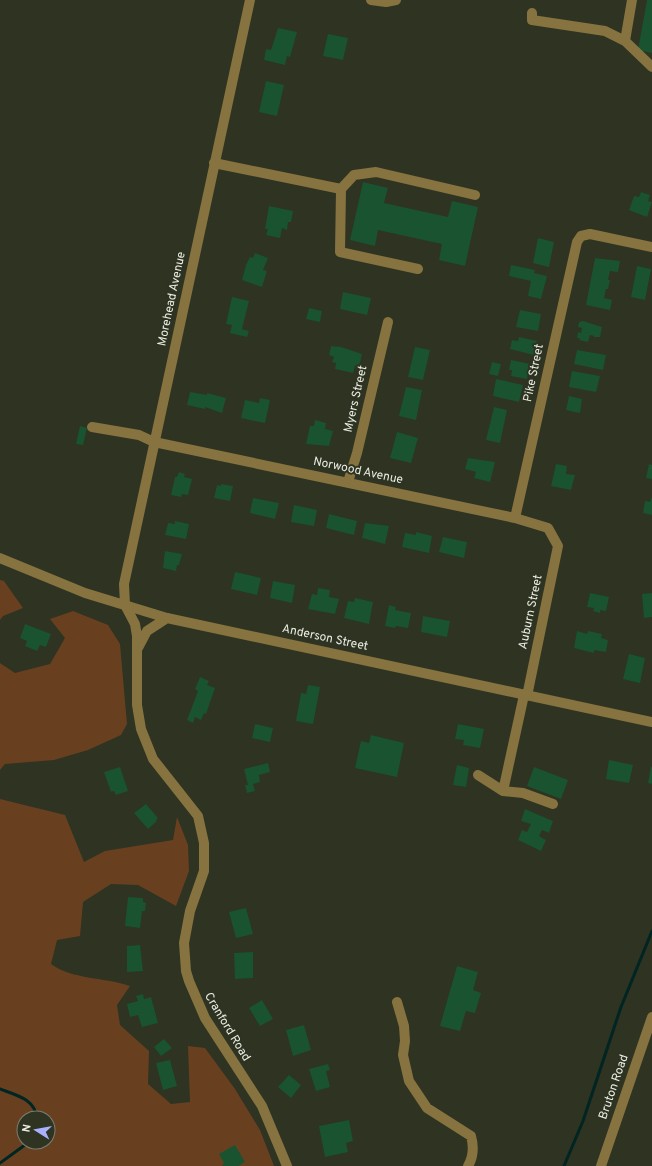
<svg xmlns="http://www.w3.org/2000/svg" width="652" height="1166" font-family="Overpass,sans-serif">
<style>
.green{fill:#684020;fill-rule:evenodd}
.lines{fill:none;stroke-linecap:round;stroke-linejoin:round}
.stream{stroke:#002522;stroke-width:3}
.building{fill:#195330}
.minor{stroke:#86733f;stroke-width:10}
.labels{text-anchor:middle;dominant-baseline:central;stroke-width:4;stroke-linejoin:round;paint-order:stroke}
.street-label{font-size:12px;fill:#eaeee3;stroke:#2e3322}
</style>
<rect width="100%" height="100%" fill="#2e3322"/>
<path class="green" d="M0 580 4 581 23 608 3 616 0 620Z
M73 611 108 625 120 644 127 724 121 735 88 750 54 760 5 764 0 770V663L15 673 50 664 65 638 50 619Z
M0 799 65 815 84 862 105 851 173 840 177 817 188 845 189 871 176 906 138 885 111 884 83 902 80 936 57 940 51 964C73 980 105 977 130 986L117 1005 120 1025 149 1051 148 1084 171 1104 190 1102 188 1046 205 1048 235 1089 260 1130 274 1166H0ZM24 1118H48V1142H24Z"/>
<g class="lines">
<path class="stream" d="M0 1089C16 1095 35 1099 37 1118
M0 1163 29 1142
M564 1166 583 1121 621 1007 652 931"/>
</g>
<path class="building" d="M647 0H652V53L638 50Z
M278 28 297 32 290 57 287 56 285 65 264 60 266 49 271 50Z
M328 34 348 38 343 60 323 56Z
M266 81 284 85 277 116 259 112Z
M363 182 388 188 384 203 448 217 452 201 478 207 465 266 439 260 442 244 378 230 375 246 350 240Z
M641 192 650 195 648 201 652 202 647 217 629 210 634 196 639 197Z
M269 206 293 211 291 222H288L287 230 282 228 280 238 266 235 268 229H265Z
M538 238 554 242 549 267 533 263Z
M255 253 268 258 263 270 267 271 262 287 242 280 246 265 250 257 253 258Z
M595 258 620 261 618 272 610 271 608 280H610L608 289H606L604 298 612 300 610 310 586 305Z
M511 265 535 270 534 273 547 276 541 299 528 296 531 281 509 276Z
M637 266 651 269 645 300 631 297Z
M343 292 371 298 367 315 340 309Z
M232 297 249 301 242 329 249 331 247 337 230 333 232 325 226 324Z
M309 308 322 311 320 322 306 319Z
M520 310 541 314 538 331 516 327Z
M583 321 602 327 600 337H594V336L590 335 588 342 579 340 580 338H577L578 332 581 333 582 328 578 327 579 322Z
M519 337 537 341 534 355 510 349 512 340 518 341Z
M331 346 341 347 362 354 359 367 355 366 353 373 335 369 336 363 332 362 334 357 329 355Z
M415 347 430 350 423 380 408 377Z
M577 350 606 355 603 370 574 364Z
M511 360 530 364 527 379 511 376 512 370H509Z
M492 362 501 364 498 376 489 374Z
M572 371 600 376 596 392 569 387Z
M496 379 523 385 519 402 493 396Z
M406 387 422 390 416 420 399 416Z
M190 392 207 395V393L226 398 222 413 205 407V409L187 405Z
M569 396 582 399 580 413 566 410Z
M260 398 270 400 265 423 241 418 245 400 259 403Z
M494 407 507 410 500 443 486 440Z
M315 420 326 423 325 429 333 431 329 446 306 444 310 426H314Z
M80 426 87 428 83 445 76 444Z
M397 432 418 438 411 463 390 458Z
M468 458 495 462 490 482 474 478 476 472 465 469Z
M556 464 567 466 566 474 575 475 571 490 551 486Z
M649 464 652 465V479L646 478Z
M179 472 185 474 184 477 192 479 188 495 182 494 181 497 171 495 175 477H177Z
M221 484 233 486 230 501 214 498 217 485 221 486Z
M652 497V515L643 513 645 501 650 502Z
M253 498 279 503 275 519 250 513Z
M294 505 317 510 314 526 291 522Z
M329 514 357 521 354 535 326 528Z
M175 521 189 524 186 539 165 535 168 523 175 524Z
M365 523 389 526 385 544 362 538Z
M416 532 432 536 429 553 402 547 405 533 416 535Z
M443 537 467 542 464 558 439 552Z
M165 551 182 554 179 565H177L176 571 163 568Z
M235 572 261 578 257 595 231 589Z
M273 581 295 585 292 603 270 598Z
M318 588 330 590 329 597 339 599 335 614 308 609 312 594 317 595Z
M590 593 609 597 606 611 600 610V613L593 611 594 608 587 607Z
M652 593V617L644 618 642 594Z
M355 598 373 602 369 624 344 618 348 601 354 602Z
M389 605 396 607 395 610 411 613 408 628 396 626 395 628 385 626Z
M423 616 450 621 447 637 421 632Z
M25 624 51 634 46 647 40 645 37 651 25 646 27 641 20 638Z
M577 631 587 634 588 631 602 634 601 638 608 640 606 652 594 650V653L574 648Z
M629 654 645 658 640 683 623 679Z
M200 677 209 681 207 685 215 688 206 714 204 713 201 720 195 717 193 723 187 720 198 691 195 689Z
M308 685 320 687 313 724 296 721 301 693 306 694Z
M255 724 273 728 270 742 252 738Z
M458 724 484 729 480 748 463 745 464 740 455 739Z
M371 735 404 743 397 777 355 768 361 741 369 743Z
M609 760 633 765 629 783 606 779Z
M268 763 270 772 259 775 260 782 253 784 255 791 247 793 245 785H248L244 769Z
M457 765 469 768 466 787 453 785Z
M120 767 128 791 116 795 114 791 111 792 104 772Z
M534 767 568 780 561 799 527 786Z
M651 767H652V784L648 783Z
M146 804 158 818 156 820 157 821 148 829 134 813Z
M525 809 553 821 549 833 542 830 539 836 546 840 541 851 518 840 522 830 527 832 531 824 521 821Z
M128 897 143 898V902L146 903 145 911H142L140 928 125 926Z
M246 908 253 934 236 938 229 912Z
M140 945 143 971 127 972V946Z
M253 952V978L235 979 234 953Z
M457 966 478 972 473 990 481 993 475 1013 466 1011 460 1031 440 1026Z
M143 994 144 999 151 997 158 1023 142 1027 138 1015 130 1017 127 1004 138 1001 136 996Z
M262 1000 273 1019 260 1026 249 1008Z
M304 1025 311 1050 293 1056 286 1030Z
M164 1039 172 1048 161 1056 154 1047Z
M170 1060 177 1086 163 1090 156 1063Z
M328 1064 330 1070 326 1071 330 1087 316 1091 309 1069Z
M289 1075 301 1085 291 1098 278 1087Z
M349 1120 353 1141 346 1143 348 1152 325 1157 319 1126Z
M235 1145 245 1162 238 1166H222L224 1163 219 1154Z"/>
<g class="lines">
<path class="minor" d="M250 0 124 584 125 605 135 624 137 636V705L141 729 153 759 198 816 204 843V871L190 911 184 943 186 971 189 981 205 1018 262 1106 287 1166
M371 0 386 2 396 0
M632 0 625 41 652 67
M532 13V20L605 31 625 41
M214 163 341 189 354 175 376 172 475 195
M341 189 340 252 418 269
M92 427 139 435 154 442 515 518 548 528 558 546 527 696
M348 482 357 453 388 322
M515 518 577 242 581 236 590 234 652 247
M0 558 85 593 167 618 652 722
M138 648 147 631 167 618
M478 775 503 791 524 695
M503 791 523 793 553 804
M397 1002 404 1026 405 1041 403 1055 409 1081 427 1108 471 1136C474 1147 474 1156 468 1166
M601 1166 652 1017"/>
</g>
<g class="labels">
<g class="street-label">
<text transform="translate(172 299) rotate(-78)">Morehead Avenue</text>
<text transform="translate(534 373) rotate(-78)">Pike Street</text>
<text transform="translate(356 399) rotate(-77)">Myers Street</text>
<text transform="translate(358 471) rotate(12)">Norwood Avenue</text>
<text transform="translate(531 612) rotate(-78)">Auburn Street</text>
<text transform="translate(325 638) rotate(12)">Anderson Street</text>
<text transform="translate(227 1027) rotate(59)">Cranford Road</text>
<text transform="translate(614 1087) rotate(-71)">Bruton Road</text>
</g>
</g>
<g transform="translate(36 1130) rotate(281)"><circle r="19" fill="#2e3322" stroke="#797e6f"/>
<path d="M0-3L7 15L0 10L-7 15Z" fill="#a9b0fc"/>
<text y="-6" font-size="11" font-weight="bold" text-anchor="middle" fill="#eaeee3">N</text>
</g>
</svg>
